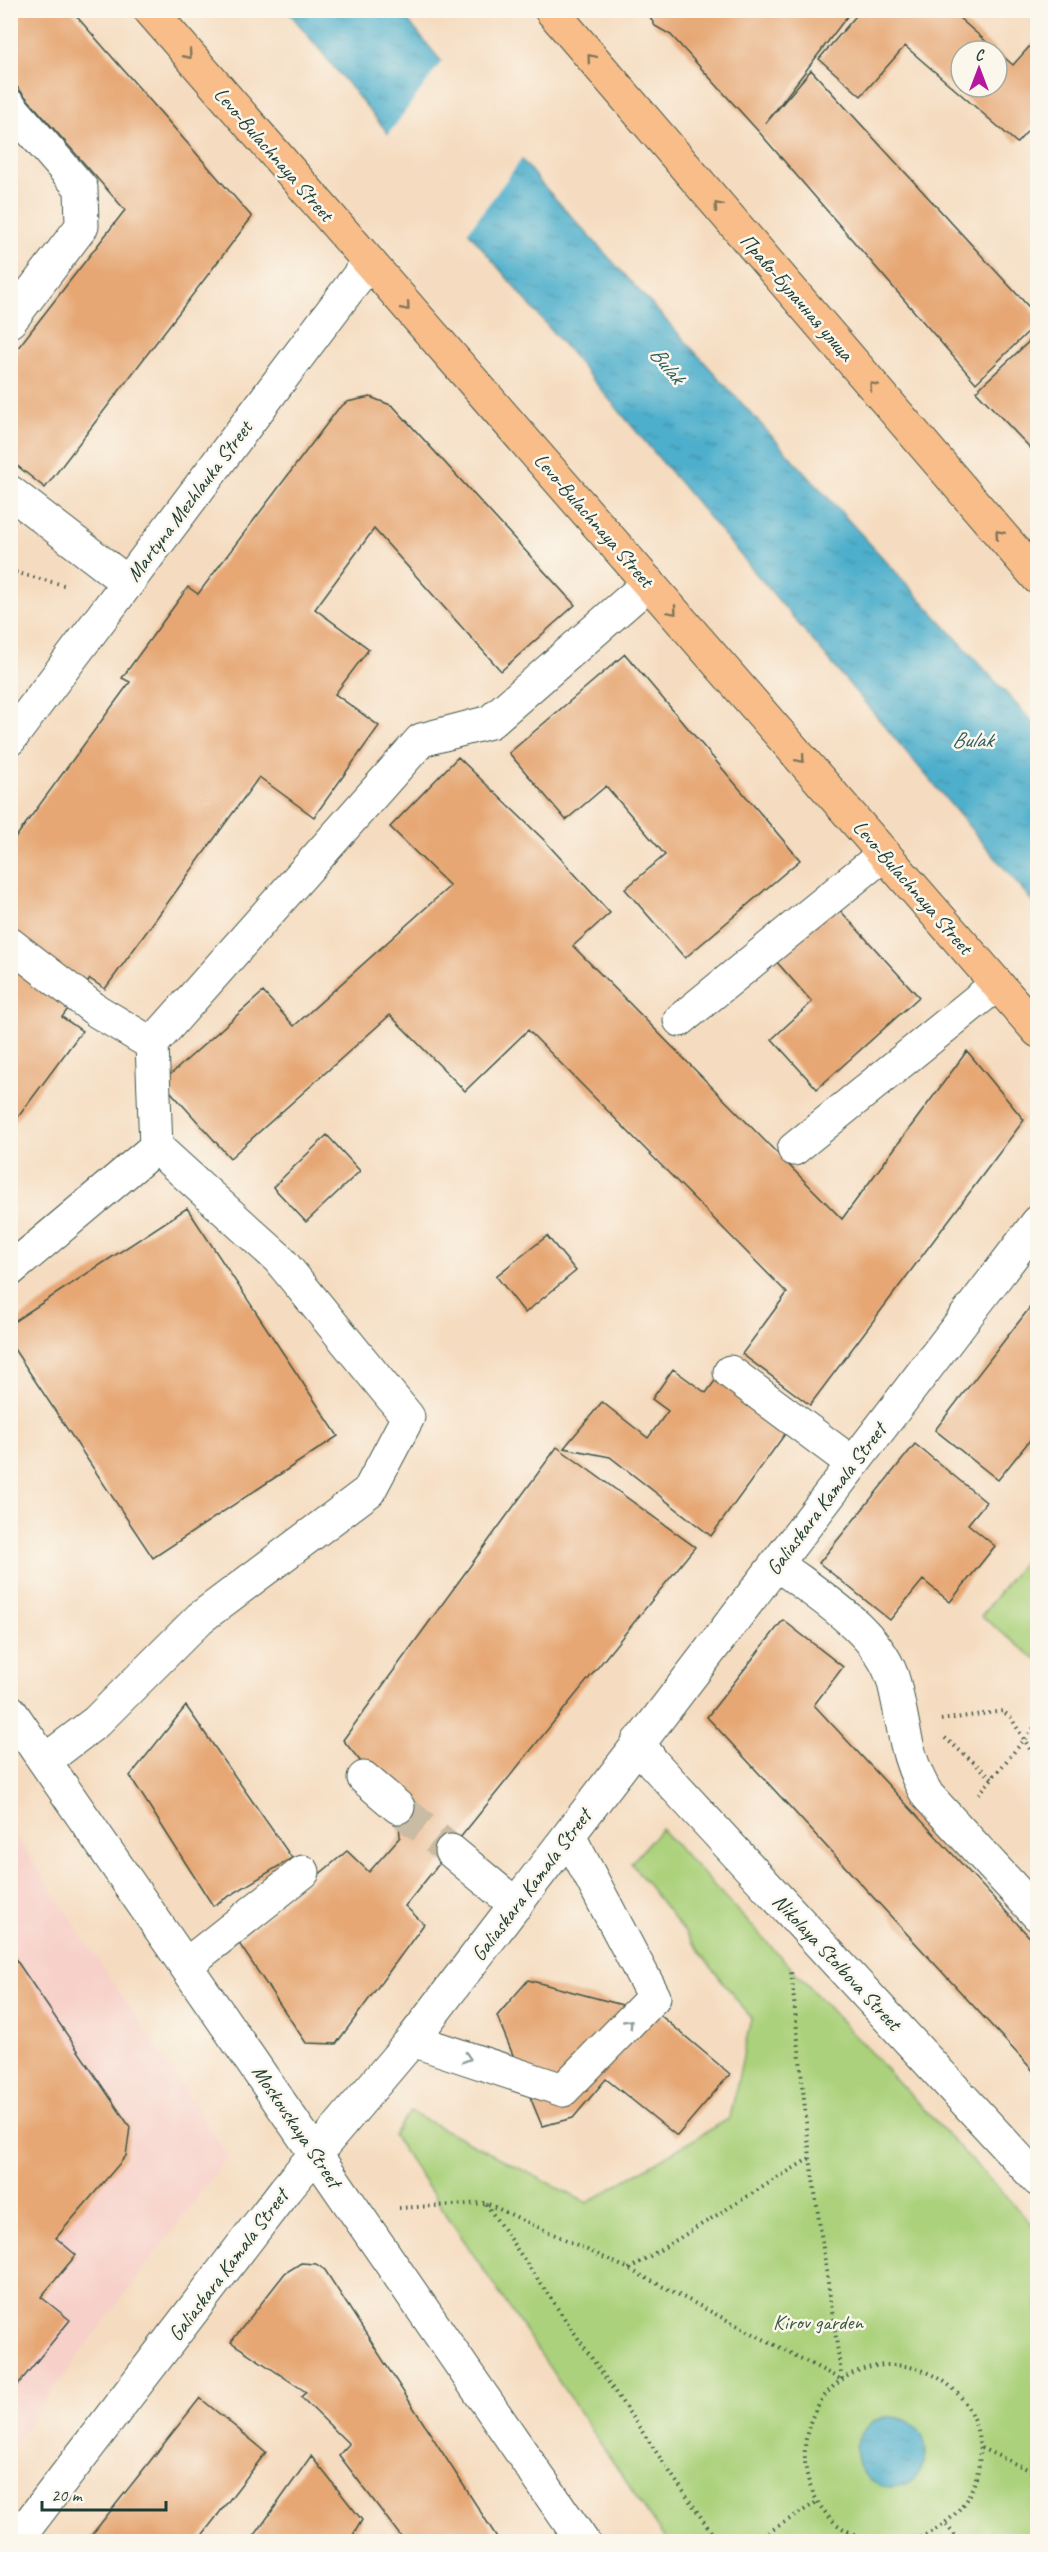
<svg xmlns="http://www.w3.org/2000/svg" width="1048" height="2552" font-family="Caveat,sans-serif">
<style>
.built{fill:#f7d0c9}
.park{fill:#abd17c;stroke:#658758;stroke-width:1.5}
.water{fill:url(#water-ripples);stroke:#367680;stroke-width:1.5}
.pier{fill:#f5dcc0}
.building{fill:#e6a775;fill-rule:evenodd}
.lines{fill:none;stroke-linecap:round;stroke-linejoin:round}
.minor-tunnel{stroke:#cabca4;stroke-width:33;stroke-dasharray:33 16;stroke-linecap:butt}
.minor-casing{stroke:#3f5549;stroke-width:35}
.major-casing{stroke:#3f5549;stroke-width:35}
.path{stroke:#3f5549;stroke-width:4;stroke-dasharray:1.5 4.5;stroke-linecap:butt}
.minor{stroke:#fff;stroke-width:33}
.major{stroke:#f8bd89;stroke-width:33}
.oneway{stroke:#81775a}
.oneway2{stroke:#8f9e9a}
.labels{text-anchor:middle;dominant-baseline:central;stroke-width:5;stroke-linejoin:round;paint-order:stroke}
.street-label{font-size:21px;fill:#1f3d34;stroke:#fbf7ec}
.park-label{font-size:21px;fill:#3b5b42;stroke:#fbf7ec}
.water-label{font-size:22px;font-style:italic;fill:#2d5f62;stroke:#fbf7ec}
</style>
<defs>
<pattern id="water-ripples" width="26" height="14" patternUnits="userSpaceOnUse" patternTransform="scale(1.5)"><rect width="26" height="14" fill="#4dafcc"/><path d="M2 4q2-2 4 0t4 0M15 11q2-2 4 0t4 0" fill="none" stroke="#3f90a6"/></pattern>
</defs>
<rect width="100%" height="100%" fill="#fbf7ec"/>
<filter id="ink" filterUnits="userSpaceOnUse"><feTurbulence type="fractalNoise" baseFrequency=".0167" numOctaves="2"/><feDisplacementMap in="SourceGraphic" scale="12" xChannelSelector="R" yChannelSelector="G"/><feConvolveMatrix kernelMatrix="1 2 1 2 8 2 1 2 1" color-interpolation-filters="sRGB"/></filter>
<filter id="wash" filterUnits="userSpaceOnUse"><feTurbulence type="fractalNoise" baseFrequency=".008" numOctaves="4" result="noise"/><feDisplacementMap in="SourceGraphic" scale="24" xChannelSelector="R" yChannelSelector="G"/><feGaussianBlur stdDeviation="1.35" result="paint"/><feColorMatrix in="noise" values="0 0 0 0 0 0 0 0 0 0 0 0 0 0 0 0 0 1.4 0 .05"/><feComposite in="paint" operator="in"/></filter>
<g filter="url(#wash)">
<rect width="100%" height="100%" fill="#f5dcc0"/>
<path class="built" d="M10 1827 228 2156 11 2447H10Z"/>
<path class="park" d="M1037 1544V1660L981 1616Z
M661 1829 1037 2230V2541H666L393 2135 410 2112 587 2203 730 2118 751 2018 631 1863Z"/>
<path class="water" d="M288 11H400L540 182 1037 727V907L487 254Z
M856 2452a35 35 0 1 1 70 0a35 35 0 1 1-70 0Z"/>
<path class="pier" d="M444 58 524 156 467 233 388 135Z"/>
<g id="blocks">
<path class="building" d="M10 10H71L252 217 45 488 10 460V358L125 210 10 79Z
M653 10H852L766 123 811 70 1038 317V322L976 383 759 132 671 35 655 26 649 15Z
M861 10H950L1013 65 1038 37V119L1017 143 905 46 861 96 819 59ZM961 51H997V87H961Z
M1038 333V456L976 391Z
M370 397 393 406 575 605 501 671 374 529 315 609 369 649 335 694 379 726 314 817 259 777 105 989 90 979 62 1017 82 1031 10 1128V926L13 922 10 921V845L130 682 122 678 188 587 198 594 338 409 347 402Z
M625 654 800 860 685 958 625 889 665 855 606 786 566 820 509 753Z
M458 757 543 839 610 913 573 946 842 1219 967 1051 1024 1120 810 1405 742 1354 787 1293 528 1030 465 1091 390 1015 230 1158 162 1082 263 992 294 1026 450 886 390 827Z
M836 906 919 997 817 1089 772 1039 812 1002 775 960Z
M327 1135 360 1171 306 1222 273 1187Z
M187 1208 338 1436 153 1558 10 1343V1324Z
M547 1236 576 1271 525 1313 496 1276Z
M1038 1297V1430L998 1480 935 1430Z
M673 1369 706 1393 717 1378 788 1430 711 1536 610 1457 564 1448 602 1402 648 1438 668 1411 652 1399Z
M915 1444 986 1502 968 1524 995 1546 950 1602 923 1580 890 1620 819 1563Z
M557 1447 695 1547 405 1906 424 1924 336 2044 306 2043 238 1942 347 1851 369 1872 400 1837 398 1807 343 1740Z
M783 1620 843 1667 814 1705 1038 1946V2076L707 1717Z
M186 1706 292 1858 213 1906 130 1776Z
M10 1951 130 2127 126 2156 56 2238 76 2255 41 2297 70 2320 16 2387 10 2382Z
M528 1980 660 2015 730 2074 677 2136 606 2079 573 2118 542 2126 497 2016Z
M301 2263 316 2264 325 2270 500 2542H405L339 2455 349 2444 301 2397 306 2392 231 2342 285 2273Z
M200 2398 266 2452 197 2542H86Z
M311 2456 362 2520 349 2542H250Z"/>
</g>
</g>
<g filter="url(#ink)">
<use href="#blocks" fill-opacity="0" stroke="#3f5549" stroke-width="1.5"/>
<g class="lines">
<path class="minor-tunnel" d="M398 1807 451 1851"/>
<g class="minor-casing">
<path id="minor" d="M10 106 81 188 82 226 10 321
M10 492 128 583
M10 739 369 262
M10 944 97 1011 152 1044
M680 1020 884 854
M794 1149 997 984
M10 1270 156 1147
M730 1372 852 1463
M777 1564C816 1594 881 1632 894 1683 904 1723 905 1760 928 1796L1038 1915
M10 1711 583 2542
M638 1742 653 1763 1038 2180
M46 1760 96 1722 200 1618 369 1491 408 1417 278 1258 156 1147 152 1044 421 740 490 722 649 583
M364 1778 398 1807
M451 1851 516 1905
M186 1965 303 1872
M412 2040 563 2090 654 1997 569 1836
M15 2542 285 2190 412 2040 1038 1222"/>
</g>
<g class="major-casing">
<path id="major" d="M150 10 1038 1031
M551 10 1038 578"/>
</g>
<path class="path" d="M10 571 67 586
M941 1720 1003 1711 1011 1718 1038 1762
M945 1738 992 1778
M979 1794 1038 1723
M486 2204 718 2542
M399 2208 486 2203 629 2269 842 2380 810 2158 791 1971
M629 2269 810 2158
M981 2448 1038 2474
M946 2525 961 2542
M753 2542 817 2502
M877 2542C861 2537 844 2532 832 2520 778 2467 808 2367 888 2365 996 2364 1017 2511 906 2542"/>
<use href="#minor" class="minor"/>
<use href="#major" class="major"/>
</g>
<defs><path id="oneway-chevron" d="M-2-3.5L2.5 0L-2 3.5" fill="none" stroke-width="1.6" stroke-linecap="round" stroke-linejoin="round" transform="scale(1.5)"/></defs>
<g class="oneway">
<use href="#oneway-chevron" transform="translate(188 55) rotate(49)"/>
<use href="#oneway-chevron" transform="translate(591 58) rotate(-130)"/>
<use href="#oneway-chevron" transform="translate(718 206) rotate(-131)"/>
<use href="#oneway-chevron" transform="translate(406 307) rotate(50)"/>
<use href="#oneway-chevron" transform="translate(873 386) rotate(-131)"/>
<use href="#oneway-chevron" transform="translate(999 534) rotate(-131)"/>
<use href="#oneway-chevron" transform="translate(673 611) rotate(49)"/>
<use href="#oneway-chevron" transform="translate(801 759) rotate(49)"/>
</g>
<g class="oneway2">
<use href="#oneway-chevron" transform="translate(629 2023) rotate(-46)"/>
<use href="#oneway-chevron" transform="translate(467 2058) rotate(18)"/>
</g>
</g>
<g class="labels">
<g class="street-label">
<text transform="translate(274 154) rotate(49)">Levo-Bulachnaya Street</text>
<text transform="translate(797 297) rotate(49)">Право-Булачная улица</text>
<text transform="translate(189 501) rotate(-53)">Martyna Mezhlauka Street</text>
<text transform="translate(594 520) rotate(49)">Levo-Bulachnaya Street</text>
<text transform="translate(913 887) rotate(49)">Levo-Bulachnaya Street</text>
<text transform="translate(826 1499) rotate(-53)">Galiaskara Kamala Street</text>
<text transform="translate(531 1885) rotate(-53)">Galiaskara Kamala Street</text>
<text transform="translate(837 1962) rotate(47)">Nikolaya Stolbova Street</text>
<text transform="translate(297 2126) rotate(56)">Moskovskaya Street</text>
<text transform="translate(228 2265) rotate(-53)">Galiaskara Kamala Street</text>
</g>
<g class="park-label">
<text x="818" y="2322">Kirov garden</text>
</g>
<g class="water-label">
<text transform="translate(667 365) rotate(50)">Bulak</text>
<text x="972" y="740">Bulak</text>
</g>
</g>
<rect width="1048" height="2552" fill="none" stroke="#fbf7ec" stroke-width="36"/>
<g transform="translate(979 69)"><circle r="28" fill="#fbf7ec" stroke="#a3ada2" stroke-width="1.5"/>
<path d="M0-4.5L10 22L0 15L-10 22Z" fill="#b5179e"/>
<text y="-9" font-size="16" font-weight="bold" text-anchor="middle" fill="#1f3d34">С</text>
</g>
<path d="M42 2501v9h124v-9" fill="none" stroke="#1f3d34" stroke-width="3"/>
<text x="51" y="2501" font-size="18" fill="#1f3d34" stroke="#fbf7ec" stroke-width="4.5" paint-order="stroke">20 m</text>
</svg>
